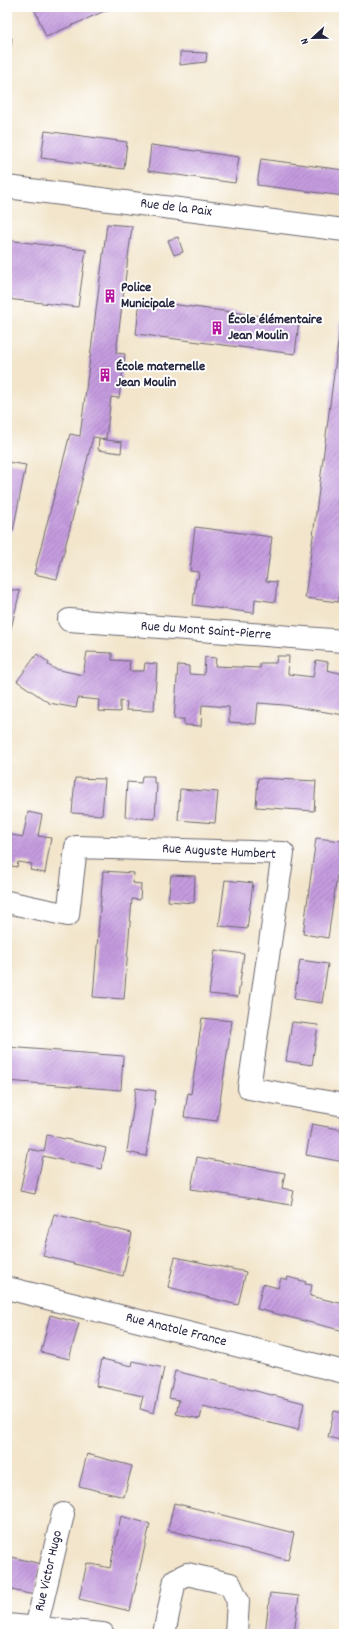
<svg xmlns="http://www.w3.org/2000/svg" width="351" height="1641" font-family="Dekko,sans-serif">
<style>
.building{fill:url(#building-hatch)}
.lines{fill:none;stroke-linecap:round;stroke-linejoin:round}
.minor-casing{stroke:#6b666d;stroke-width:24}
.minor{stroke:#fff;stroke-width:22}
.labels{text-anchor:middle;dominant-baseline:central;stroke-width:4;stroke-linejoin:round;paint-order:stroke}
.street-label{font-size:14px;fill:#22223b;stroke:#fff}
.poi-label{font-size:14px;font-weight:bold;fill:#22223b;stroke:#fff;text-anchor:start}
</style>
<defs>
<pattern id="building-hatch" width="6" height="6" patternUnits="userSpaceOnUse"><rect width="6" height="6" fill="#c59cdf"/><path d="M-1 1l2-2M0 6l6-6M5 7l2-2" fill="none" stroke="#a07fb6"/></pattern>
</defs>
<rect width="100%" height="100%" fill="#fff"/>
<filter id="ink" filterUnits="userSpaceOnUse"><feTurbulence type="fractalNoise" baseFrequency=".025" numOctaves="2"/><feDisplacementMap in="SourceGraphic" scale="8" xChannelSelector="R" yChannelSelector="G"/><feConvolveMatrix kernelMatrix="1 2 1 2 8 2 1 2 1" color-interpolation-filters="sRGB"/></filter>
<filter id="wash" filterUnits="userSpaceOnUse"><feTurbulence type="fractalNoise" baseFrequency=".012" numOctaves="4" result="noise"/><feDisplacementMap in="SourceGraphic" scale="16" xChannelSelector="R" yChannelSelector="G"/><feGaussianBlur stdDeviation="0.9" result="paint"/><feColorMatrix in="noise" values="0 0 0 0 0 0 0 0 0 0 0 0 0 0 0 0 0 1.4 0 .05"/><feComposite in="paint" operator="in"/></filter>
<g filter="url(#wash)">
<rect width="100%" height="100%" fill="#f2e5cb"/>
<g id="blocks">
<path class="building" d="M37 7H109V9L46 37 34 8Z
M7 37 12 38 8 69H7Z
M180 52 207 53 206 62 180 65Z
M7 84 11 85 8 109H7Z
M45 131 127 142 124 169 41 158Z
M151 145 239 157 235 183 148 171Z
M261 159 344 170V196L257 185Z
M107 224 132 226 116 353 125 354 119 398 111 397 106 439 93 437 57 579 34 574 70 434 80 436Z
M178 237 183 252 174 255 168 240Z
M7 240 86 250 78 307 7 299Z
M140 300 299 321 295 354 136 334Z
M343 304 344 559 338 602 305 598Z
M99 439 122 442 121 453 98 450Z
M7 462 26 465 13 531 7 530Z
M195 527 272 537 266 581 277 582 275 602 255 599 254 613 193 605 196 579H198L199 572 190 571Z
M7 589 20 591 8 641H7Z
M87 652 112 653V660L130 661 129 671H144L145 663 157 664 154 711 126 710 127 702 120 701V712L98 711 99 700 78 698 76 708 49 703 17 681 37 654 49 663 48 665 55 669 83 675Z
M277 656H289L288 674 313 677 316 660 328 662 327 670 344 674V715L284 705 258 703 256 724 229 722V707L202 705 201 726 184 725V719H174L178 665 189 666V674L204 675 205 657 216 658 215 666 260 668V663H276Z
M142 776H154V783H157L155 819 125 817 127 782 141 783Z
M75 778 105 779 102 815 72 813Z
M258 778 316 781 314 811 256 807Z
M180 789 218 792 215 823 178 820Z
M28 812 42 815 38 836 51 838 45 873 30 870 32 864 18 862 17 867 7 865V834L23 837Z
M316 838 342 841 328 938 303 934Z
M103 871 134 873 133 883 141 884 140 900 132 899 124 999 93 997Z
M171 875 195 876 194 903 168 901Z
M225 880 253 883 247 929 219 926Z
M215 950 244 954 238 997 209 994Z
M300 960 328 964 322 1003 294 999Z
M202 1018 232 1021 217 1121 184 1117 188 1093 191 1094Z
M292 1022 318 1025 312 1065 286 1061Z
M7 1047 123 1056 121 1090 7 1081Z
M343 1052 344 1053V1073L340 1072Z
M136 1088 156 1091 146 1156 127 1152Z
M312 1124 344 1130V1162L306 1155Z
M47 1135 106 1148 101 1169 43 1156 35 1194 20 1191 29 1149 44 1152Z
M197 1157 285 1173 282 1188 294 1191 291 1205 191 1189Z
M54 1214 132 1233 123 1276 43 1256Z
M175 1257 246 1272 238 1305 168 1287Z
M288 1277 306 1282 305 1284 312 1285 310 1296 344 1304V1331L257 1309 263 1284 278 1288 281 1278 287 1280Z
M50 1315 79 1323 69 1359 41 1352Z
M102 1359 132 1366 133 1361 164 1368 154 1413 140 1409 143 1396 96 1386Z
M175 1371 304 1403 298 1430 203 1406 200 1419 176 1414 179 1400 169 1398Z
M334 1411 344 1413V1441L328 1437Z
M87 1454 132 1466 124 1497 79 1486Z
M174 1503 294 1533 288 1560 168 1530Z
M121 1516 150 1524 130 1611 79 1599 87 1563 110 1568Z
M7 1556 41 1564 34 1595 7 1589Z
M270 1593 299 1596 294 1634H265Z"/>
</g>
</g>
<g filter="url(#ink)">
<use href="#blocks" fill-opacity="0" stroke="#6b666d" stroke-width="1"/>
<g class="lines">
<g class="minor-casing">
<path id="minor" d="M7 187 344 230
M69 620 344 641
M7 902 68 915 76 847 283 853 249 1088 344 1105
M7 1288 344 1372
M7 1625 103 1634
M36 1628 63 1514
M164 1634 175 1580 187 1574 230 1584 238 1601 236 1634"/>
</g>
<use href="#minor" class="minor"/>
</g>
</g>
<defs>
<g id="building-bare" transform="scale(1.08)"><path d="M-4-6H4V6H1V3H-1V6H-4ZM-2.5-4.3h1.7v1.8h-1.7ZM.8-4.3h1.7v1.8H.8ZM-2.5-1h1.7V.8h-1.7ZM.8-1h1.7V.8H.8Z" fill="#b5179e" stroke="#fff" stroke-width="2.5" paint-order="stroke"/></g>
</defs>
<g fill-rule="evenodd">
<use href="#building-bare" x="110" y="296"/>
<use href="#building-bare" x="217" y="328"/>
<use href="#building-bare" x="105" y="375"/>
</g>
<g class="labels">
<g class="street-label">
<text transform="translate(176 208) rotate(7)">Rue de la Paix</text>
<text transform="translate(206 631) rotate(4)">Rue du Mont Saint-Pierre</text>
<text transform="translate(219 852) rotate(3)">Rue Auguste Humbert</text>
<text transform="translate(176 1330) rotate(14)">Rue Anatole France</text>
<text transform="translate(49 1571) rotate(-77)">Rue Victor Hugo</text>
</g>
<g class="poi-label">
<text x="121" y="288">Police<tspan x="121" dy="16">Municipale</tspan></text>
<text x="228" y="320">École élémentaire<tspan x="228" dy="16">Jean Moulin</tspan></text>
<text x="116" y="367">École maternelle<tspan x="116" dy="16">Jean Moulin</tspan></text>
</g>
</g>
<rect width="351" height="1641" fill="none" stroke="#fff" stroke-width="24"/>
<g transform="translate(313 38) rotate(248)" stroke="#ffffff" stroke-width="3" paint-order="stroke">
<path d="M0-3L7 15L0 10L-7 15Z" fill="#22223b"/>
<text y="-6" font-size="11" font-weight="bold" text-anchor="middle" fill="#22223b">N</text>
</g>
</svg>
